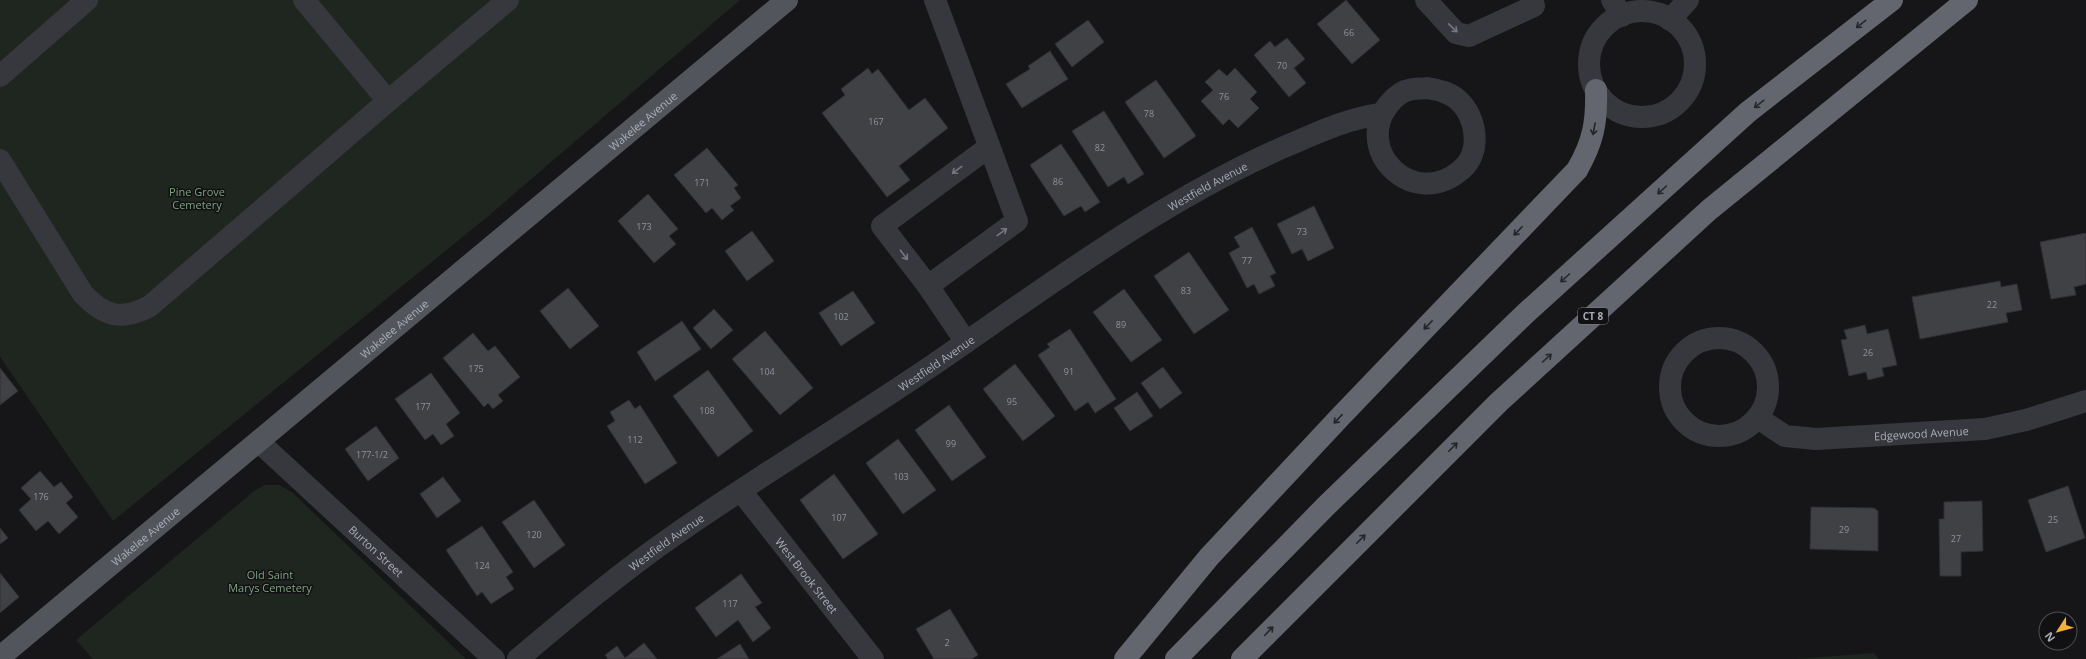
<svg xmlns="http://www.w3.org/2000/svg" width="2086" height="659" font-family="'Open Sans',sans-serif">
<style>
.green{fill:#1e261f}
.building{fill:#404145;stroke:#303034}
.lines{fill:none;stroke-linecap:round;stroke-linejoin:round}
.minor{stroke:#37383d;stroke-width:22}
.major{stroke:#53555c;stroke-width:22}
.highway{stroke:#63666e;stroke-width:22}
.oneway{stroke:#26262a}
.oneway2{stroke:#757881}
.labels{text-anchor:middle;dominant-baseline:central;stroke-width:3;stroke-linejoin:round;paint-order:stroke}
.number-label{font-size:9px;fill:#8e929b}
.shield{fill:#111113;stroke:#7b7e86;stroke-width:1}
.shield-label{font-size:10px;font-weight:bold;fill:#a8adb8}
.street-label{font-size:11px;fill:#a8adb8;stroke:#111113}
.park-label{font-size:11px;fill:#7fa381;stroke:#111113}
</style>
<rect width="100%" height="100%" fill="#161618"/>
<path class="green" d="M0 0H740L486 218 113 521 0 357Z
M265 485H279L292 492 466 659H93L76 640 254 491Z
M1874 653 1879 659H1796Z"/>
<path class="building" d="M1346 0 1380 40 1352 64 1317 24Z
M1088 20 1104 42 1072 67 1055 44Z
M1287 38 1305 59 1294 68 1306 83 1289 97 1254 55 1270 41 1275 47Z
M1050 51 1068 79 1022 108 1006 84 1030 69 1028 66Z
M868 68 872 74 878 69 909 110 925 98 948 128 899 166 910 180 887 197 822 113 845 95 841 89Z
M1235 68 1257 92 1250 99 1259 108 1238 128 1229 119 1223 125 1201 101 1213 90 1205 82 1219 69 1227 76Z
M1156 80 1196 136 1164 158 1125 102Z
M1104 111 1144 174 1128 184 1124 177 1108 187 1072 131Z
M1061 144 1100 202 1085 212 1081 206 1064 216 1030 165Z
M707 148 738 185 734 188 741 198 730 206 734 210 722 220 712 208 706 213 674 175Z
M648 194 678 229 669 236 676 244 654 263 618 221Z
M1314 206 1334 248 1308 261 1302 249 1292 254 1277 224Z
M1252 227 1276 273 1270 276 1275 286 1259 294 1254 284 1247 288 1229 253 1240 247 1234 237Z
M752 231 774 261 747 281 725 251Z
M2086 233V284L2074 287 2076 295 2051 299 2040 242Z
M1189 252 1229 310 1194 334 1154 276Z
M2000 281 2001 287 2017 284 2022 310 2006 313 2008 322 1920 339 1912 297Z
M568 288 599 326 570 349 540 311Z
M1124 289 1162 340 1131 362 1093 312Z
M853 291 875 323 841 346 819 313Z
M714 309 733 330 711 349 693 328Z
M682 321 701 349 655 381 637 352Z
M1865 325 1867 334 1888 329 1897 365 1882 368 1884 376 1868 380 1866 372 1849 376 1841 340 1847 339 1844 330Z
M1070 329 1116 399 1095 413 1088 402 1075 411 1038 355 1050 347 1047 344Z
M765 331 813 388 780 415 732 359Z
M473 333 488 351 495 346 520 377 498 395 503 401 493 409 488 403 484 407 443 358Z
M1015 364 1055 416 1023 441 983 389Z
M1163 367 1182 393 1160 409 1141 383Z
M0 368 18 391 0 405Z
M708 370 753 431 718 457 673 396Z
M431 373 460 413 446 424 454 436 441 445 433 434 425 440 395 399Z
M1137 392 1153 416 1130 431 1114 408Z
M629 400 635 409 640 405 677 463 645 484 607 426 615 421 610 412Z
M949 405 986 457 952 481 915 430Z
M376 426 399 458 368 481 345 449Z
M898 439 936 490 903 514 866 463Z
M40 471 54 487 61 482 73 497 66 503 78 517 59 534 48 521 36 531 19 510 31 499 21 488Z
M834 474 878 534 843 559 800 500Z
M443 477 461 501 437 518 420 494Z
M2068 486 2085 538 2046 552 2028 500Z
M534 500 565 545 534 568 502 522Z
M1982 501 1983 551 1961 552V576H1940L1939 519H1944V502Z
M1811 507 1874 508 1878 511V551L1810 549Z
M482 526 513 572 506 577 514 589 491 604 482 592 477 596 446 550Z
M0 528 8 538 0 544Z
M0 573 19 597 0 613Z
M741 574 762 603 755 607 771 628 753 642 738 620 716 637 695 608Z
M950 609 978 655 972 659H934L916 629Z
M644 643 657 659H608L605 655 617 646 625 658Z
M740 644 749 659H717Z"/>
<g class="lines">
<g class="minor">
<path d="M304 0 388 101"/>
<path d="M935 0 1017 221 928 286 882 226 989 147"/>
<path d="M1426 0 1456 33 1469 36 1534 6 1532 0"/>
<path d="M1612 0 1622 16"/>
<circle cx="1642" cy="64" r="53"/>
<path d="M1670 20 1688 0"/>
<path d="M0 76 87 0"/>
<path d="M1427 88C1438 90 1449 92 1458 100 1477 117 1482 153 1461 170 1413 211 1352 150 1389 104 1394 98 1402 91 1409 90 1415 88 1421 89 1427 88Z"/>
<path d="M0 160 83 294C105 317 122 321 150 306L388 101 508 0"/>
<path d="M928 286 966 342"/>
<circle cx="1719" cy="387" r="49"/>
<path id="s1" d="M1758 418 1785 436 1816 439 1985 429 2026 420 2086 401"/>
<path id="s2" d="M259 442 494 659"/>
<path id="s3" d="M741 491 873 659"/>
<path id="s4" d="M518 659C569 616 621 572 676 534 759 476 846 424 930 367 1044 289 1157 203 1284 147 1317 133 1345 119 1381 114"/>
</g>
<path class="major" id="s5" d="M0 657 787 0"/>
<path class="highway" d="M1125 659 1209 557 1341 416 1577 170C1593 142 1597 123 1596 90
M1176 659 1326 506 1527 312 1748 112 1892 0
M1242 659 1499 402 1709 210 1967 0"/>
</g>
<defs><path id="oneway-shaft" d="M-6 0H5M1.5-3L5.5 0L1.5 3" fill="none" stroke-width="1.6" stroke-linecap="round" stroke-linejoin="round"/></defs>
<g class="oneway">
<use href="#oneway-shaft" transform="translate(1861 24) rotate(142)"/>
<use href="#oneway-shaft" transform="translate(1759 104) rotate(142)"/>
<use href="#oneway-shaft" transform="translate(1594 129) rotate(101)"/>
<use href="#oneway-shaft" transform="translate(1662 190) rotate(138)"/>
<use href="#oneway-shaft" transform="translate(1518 231) rotate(134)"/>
<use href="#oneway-shaft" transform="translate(1565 278) rotate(138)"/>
<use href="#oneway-shaft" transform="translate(1428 325) rotate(134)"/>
<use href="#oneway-shaft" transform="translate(1547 358) rotate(-42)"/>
<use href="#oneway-shaft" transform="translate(1338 419) rotate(133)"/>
<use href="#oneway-shaft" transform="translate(1453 447) rotate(-45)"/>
<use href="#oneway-shaft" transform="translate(1361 539) rotate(-45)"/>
<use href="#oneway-shaft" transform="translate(1269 631) rotate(-46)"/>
</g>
<g class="oneway2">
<use href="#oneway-shaft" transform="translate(1453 28) rotate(44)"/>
<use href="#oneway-shaft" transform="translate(957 170) rotate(144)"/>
<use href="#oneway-shaft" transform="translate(1002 232) rotate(-36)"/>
<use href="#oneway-shaft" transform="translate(904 255) rotate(53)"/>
</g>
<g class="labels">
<g class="number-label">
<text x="1349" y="32">66</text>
<text x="1282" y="65">70</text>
<text x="1224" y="96">76</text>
<text x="1149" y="113">78</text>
<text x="876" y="121">167</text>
<text x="1100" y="147">82</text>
<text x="1058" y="181">86</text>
<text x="702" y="182">171</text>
<text x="644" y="226">173</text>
<text x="1302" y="231">73</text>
<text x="1247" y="260">77</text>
<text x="1186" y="290">83</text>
<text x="1992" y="304">22</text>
<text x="841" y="316">102</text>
<text x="1121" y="324">89</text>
<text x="1868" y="352">26</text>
<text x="476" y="368">175</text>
<text x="767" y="371">104</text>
<text x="1069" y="371">91</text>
<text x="1012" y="401">95</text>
<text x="423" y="406">177</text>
<text x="707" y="410">108</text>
<text x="635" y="439">112</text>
<text x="951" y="443">99</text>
<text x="372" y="454">177-1/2</text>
<text x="901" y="476">103</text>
<text x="41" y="496">176</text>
<text x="839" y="517">107</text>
<text x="2053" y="519">25</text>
<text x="1844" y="529">29</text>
<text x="534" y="534">120</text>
<text x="1956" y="538">27</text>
<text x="482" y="565">124</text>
<text x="730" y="603">117</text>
<text x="947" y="642">2</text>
</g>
<rect class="shield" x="1578" y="308" width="30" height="16" rx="3"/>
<g class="shield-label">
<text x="1593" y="316">CT 8</text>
</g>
<g class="street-label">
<text stroke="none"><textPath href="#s5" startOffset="837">Wakelee Avenue</textPath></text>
<text stroke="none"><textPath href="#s4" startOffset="837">Westfield Avenue</textPath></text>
<text stroke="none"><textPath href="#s5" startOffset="513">Wakelee Avenue</textPath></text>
<text stroke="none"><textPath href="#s4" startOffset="513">Westfield Avenue</textPath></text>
<text stroke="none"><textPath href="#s1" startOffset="169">Edgewood Avenue</textPath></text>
<text stroke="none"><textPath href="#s5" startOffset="189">Wakelee Avenue</textPath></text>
<text stroke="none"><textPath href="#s4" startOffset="189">Westfield Avenue</textPath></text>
<text stroke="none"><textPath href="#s2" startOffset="160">Burton Street</textPath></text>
<text stroke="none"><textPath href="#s3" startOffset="107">West Brook Street</textPath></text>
</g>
<g class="park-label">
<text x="197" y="191">Pine Grove<tspan x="197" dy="13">Cemetery</tspan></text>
<text x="270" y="574">Old Saint<tspan x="270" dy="13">Marys Cemetery</tspan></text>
</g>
</g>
<g transform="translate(2058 631) rotate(234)"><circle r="19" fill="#111113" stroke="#4d4f55"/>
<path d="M0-3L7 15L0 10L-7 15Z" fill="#f2b134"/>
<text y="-6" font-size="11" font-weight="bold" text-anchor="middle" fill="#a8adb8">N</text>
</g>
</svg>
